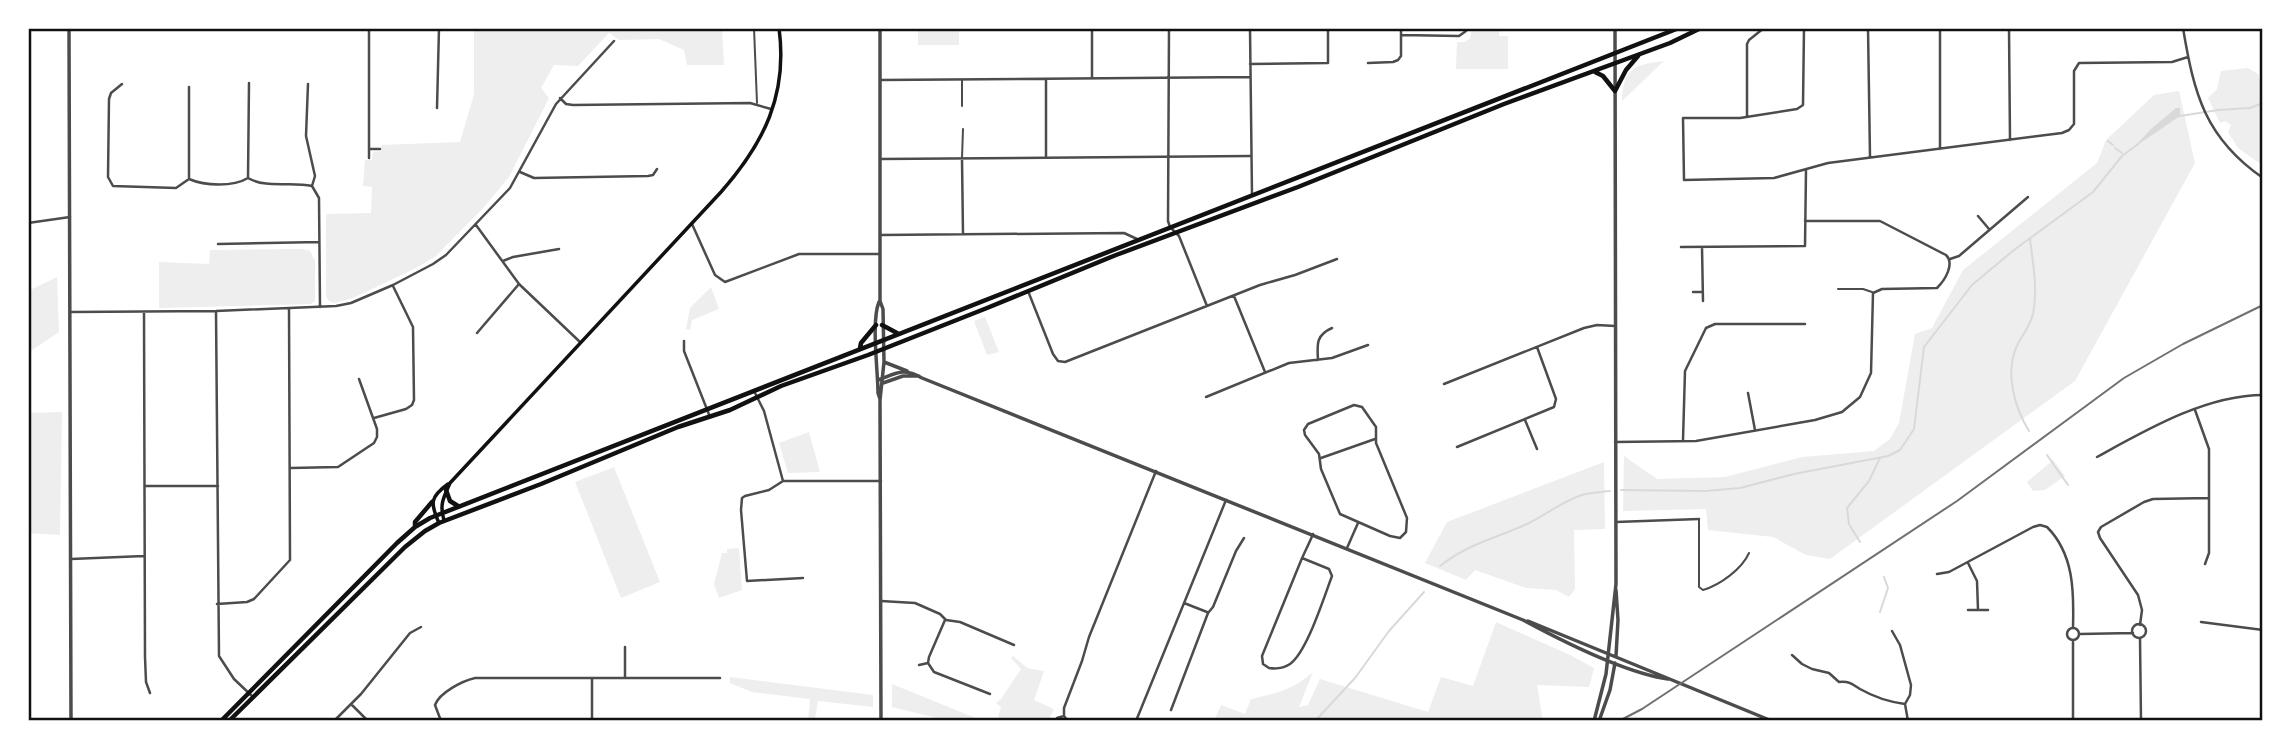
<svg xmlns="http://www.w3.org/2000/svg" width="2291" height="749" font-family="Merriweather,serif">
<style>
.green{fill:#eee}
.water{fill:#d9d9d9}
.lines{fill:none;stroke-linecap:round;stroke-linejoin:round}
.stream{stroke:#d9d9d9;stroke-width:2}
.service{stroke:#4c4c4c;stroke-width:2}
.minor{stroke:#4c4c4c;stroke-width:2.5}
.tertiary{stroke:#4c4c4c;stroke-width:3.5}
.secondary{stroke:#111;stroke-width:3.5}
.trunk{stroke:#111;stroke-width:4.5}
.rail{stroke:#707070;stroke-width:2}
.neatline{fill:none;stroke:#111;stroke-width:2.5}
</style>
<rect width="100%" height="100%" fill="#fff"/>
<path class="green" d="M474 28H722L724 65H687L684 50 659 39 619 40 609 33 578 66 554 65 541 88 549 98 509 177 485 206 436 256 416 268 353 298 334 303 329 301 326 296V214L371 213 372 187 363 186 365 160H372L373 152 381 151V145L460 142 474 94Z
M918 28H959V45H918Z
M1472 28H1499V36H1508V69H1456L1457 42H1464L1470 39Z
M1664 61 1622 101C1623 68 1634 65 1664 61Z
M2248 68 2258 74 2263 91 2262 165 2238 148 2228 132 2231 125 2225 121 2220 123 2208 98 2217 89 2221 71Z
M2179 91 2195 163 2075 381 1830 559 1806 555 1773 537 1708 530 1706 509 1623 511 1624 456 1657 479 1725 477 1802 457 1874 451 1890 439 1899 423 1915 334 1932 328 1963 270 2097 163 2106 140 2154 95Z
M301 249 310 251 315 261V301L311 304 159 308V262L209 264 210 250Z
M57 277 59 332 28 353V291Z
M711 287 719 309 692 320 690 330 686 329 690 308Z
M985 317 999 352 987 355 974 321Z
M62 412 60 535 28 533V413Z
M809 432 820 472 788 473 779 443Z
M2053 460 2065 476 2045 490 2033 491 2027 482Z
M1604 462 1605 529 1574 530 1575 589 1569 597 1556 590 1526 588 1475 570 1466 580 1425 563 1447 522Z
M614 467 660 582 621 598 575 482Z
M739 548 742 590 719 598 714 584 722 553H727V549Z
M1496 622 1570 655 1594 668 1589 687 1537 685 1543 721H1214L1221 705 1245 714 1251 699C1275 694 1295 689 1313 672L1299 707 1308 705 1320 679 1428 712 1441 677 1473 686Z
M1013 656 1027 668 1044 671 1034 700 1054 709 1048 721H997L1001 707 996 703 1001 699 1021 669 1011 658Z
M730 677 873 695V707L818 701 815 719 808 721 810 699 752 692 730 683Z
M892 684 983 721H940L937 718 892 707Z"/>
<path class="water" d="M2176 108H2180V116L2133 148 2151 129Z"/>
<g class="lines">
<path class="stream" d="M2180 116 2218 110 2250 108 2263 103
M2108 141 2113 145
M2115 148 2122 153
M2029 431C2015 408 2005 375 2016 348 2021 336 2030 327 2033 314 2038 289 2033 264 2030 239
M2047 455 2068 485
M1621 490 1706 491 1740 488 1794 474 1888 456 1900 450 1914 429 1924 347 1972 285 2014 250 2093 192 2122 156 2138 144
M1860 542 1849 524 1847 508 1869 481 1880 458
M1440 566C1471 542 1495 539 1529 523 1547 514 1563 501 1582 495 1591 492 1601 492 1610 491
M1880 612 1888 588 1884 577
M1315 721 1355 678 1389 631 1424 592"/>
<path class="service" d="M754 28 757 103
M962 80V106
M962 158 963 129
M1838 289H1863L1872 292
M1699 520V587L1703 590C1720 585 1742 569 1749 553"/>
<path class="minor" d="M1092 28V77
M1169 28 1168 221 1170 227 1179 236 1207 306
M1250 28 1252 195
M1804 28 1803 105 1797 109 1740 118H1683L1684 180 1774 178 1828 163 2062 133 2069 130 2074 124V71L2079 63 2172 62 2188 57
M1868 28 1870 157
M2009 28 2010 140
M2183 28C2194 94 2205 138 2263 178
M1401 35 1459 36 1466 31V28
M28 47 30 28
M1368 63 1393 62 1398 60 1401 56V28
M1250 64 1328 63V28
M880 80 1250 77
M122 84 111 93 109 99 108 177 113 186 176 188 189 179C205 186 233 187 248 178 267 189 291 181 312 186
M308 84 306 136 315 176 312 186
M560 98 566 104 573 105 750 103 771 109
M437 108 439 28
M1747 117V44L1749 40 1764 28
M369 149H380
M1940 149V28
M1046 156V79
M369 158V28
M880 159 1250 156
M962 159 963 234
M520 172 534 178 648 176 653 175 657 169
M189 178V87
M248 178 249 83
M312 186 319 198 320 307
M1978 216 1989 229
M28 223 70 217
M692 224 715 275 725 282 799 254H879
M476 225 519 284 580 342
M880 235 1124 233 1137 239
M218 244 319 242
M1681 247 1805 246 1806 170
M1702 247 1703 301
M1950 259 1959 256 2028 197
M503 261 513 257 559 249
M1028 291 1053 354 1058 361 1065 362 1260 285 1295 275 1337 259
M1693 292H1702
M1234 296 1265 372
M216 311 219 656 234 679 253 697
M71 312 216 311 336 306 351 303 393 285 433 264 446 255 510 188 556 104 614 41
M144 312 145 657 146 682 150 693
M477 333 519 284
M684 341V351L710 417
M1318 360C1317 344 1316 335 1332 328
M1444 384 1584 328 1597 325 1615 326
M754 391 764 411 783 481
M1748 393 1755 430
M1206 397 1289 363 1332 358 1368 345
M1354 405 1362 407 1376 427V443L1407 518 1406 532 1400 538 1390 536 1340 514 1321 469 1319 454 1305 435 1304 430 1308 424Z
M2195 410 2209 449V553L2205 564
M374 418 406 409 412 405 414 400 413 327 393 286
M1525 420 1537 449
M1683 440 1685 371 1706 328 1715 324H1805
M1615 442 1696 441 1815 420 1842 412 1860 397 1871 373 1873 293 1882 289 1937 288C1945 280 1955 264 1946 255L1880 221H1805
M1457 447 1554 407 1556 399 1537 347
M2097 457C2146 430 2206 395 2263 395
M1321 458 1375 439
M291 468 338 467 374 443 377 437V429L359 379
M145 486H218
M1616 522 1699 519
M1347 548 1358 523
M1302 558 1329 569 1332 576C1324 597 1307 652 1290 664 1284 668 1276 669 1269 668L1263 664 1262 656 1300 563C1304 553 1309 544 1313 534
M71 559 144 556
M1937 574 1949 572 2033 527 2040 525 2047 527C2074 554 2074 592 2073 627
M803 578 747 581 741 510 742 498 745 496 769 490 783 481H881
M881 601 915 603 940 614 946 620 960 622 1014 645
M1184 603 1207 612
M217 604 247 602 254 599 290 560 289 309
M1968 610H1978L1977 581 1968 563
M1978 610H1988
M2201 622 2263 630
M2132 631a7 7 0 1 1 14 0a7 7 0 1 1-14 0Z
M2140 625 2142 610 2138 595 2100 538 2098 532 2101 527 2144 502 2153 499 2209 498
M2067 634a6 6 0 1 1 12 0a6 6 0 1 1-12 0Z
M1892 631 1900 645 1911 685 1910 695 1905 704 1908 721
M2080 634 2133 633
M2140 638 2141 721
M1792 655 1802 664 1812 669 1829 673 1839 682C1850 681 1852 684 1860 689 1874 697 1890 702 1905 704
M928 663 934 672 990 694
M919 665 928 663 929 657 945 620
M625 678V647
M592 679V721
M351 704 368 721
M1171 710 1208 613 1213 607 1236 551 1244 538
M1064 716V708L1082 661 1089 637 1156 471
M1057 718 1064 716 1068 721
M334 721 361 694 410 633 421 627
M441 721 435 705C439 693 462 681 475 678H720
M1136 721 1226 500
M2073 721V640"/>
<path class="tertiary" d="M69 28 71 721
M880 28V301L883 309 884 362 880 400 881 721
M879 302C871 321 878 371 878 393L880 399
M884 362 907 371
M878 380C897 373 903 367 922 378L1523 620C1562 641 1624 673 1668 679
M883 383 903 376H919
M1528 621 1772 721
M1616 656 1618 620 1616 590
M1594 721 1606 674 1616 584 1615 28
M1599 721 1610 690 1615 663"/>
<path class="secondary" d="M444 520C439 504 444 497 450 483L721 192C764 143 788 95 779 28
M439 523C430 503 430 497 448 484"/>
<path class="trunk" d="M1595 72 1603 76 1615 91 1626 70 1638 56
M882 325 897 333
M860 348 861 343 876 325
M446 490 450 501 458 506
M415 527V522L432 502
M221 721 397 543 415 527 430 518 1679 28
M229 721 405 547 425 531 439 523 541 484 678 427 730 410 781 386 868 355 987 308 1116 255 1298 187 1504 104 1670 43 1701 28"/>
<path class="rail" d="M1619 721 1642 709 1957 501 2124 378 2183 344 2263 305"/>
</g>
<rect width="2291" height="749" fill="none" stroke="#ffffff" stroke-width="60"/>
<rect x="30" y="30" width="2231" height="689" class="neatline"/>
</svg>
